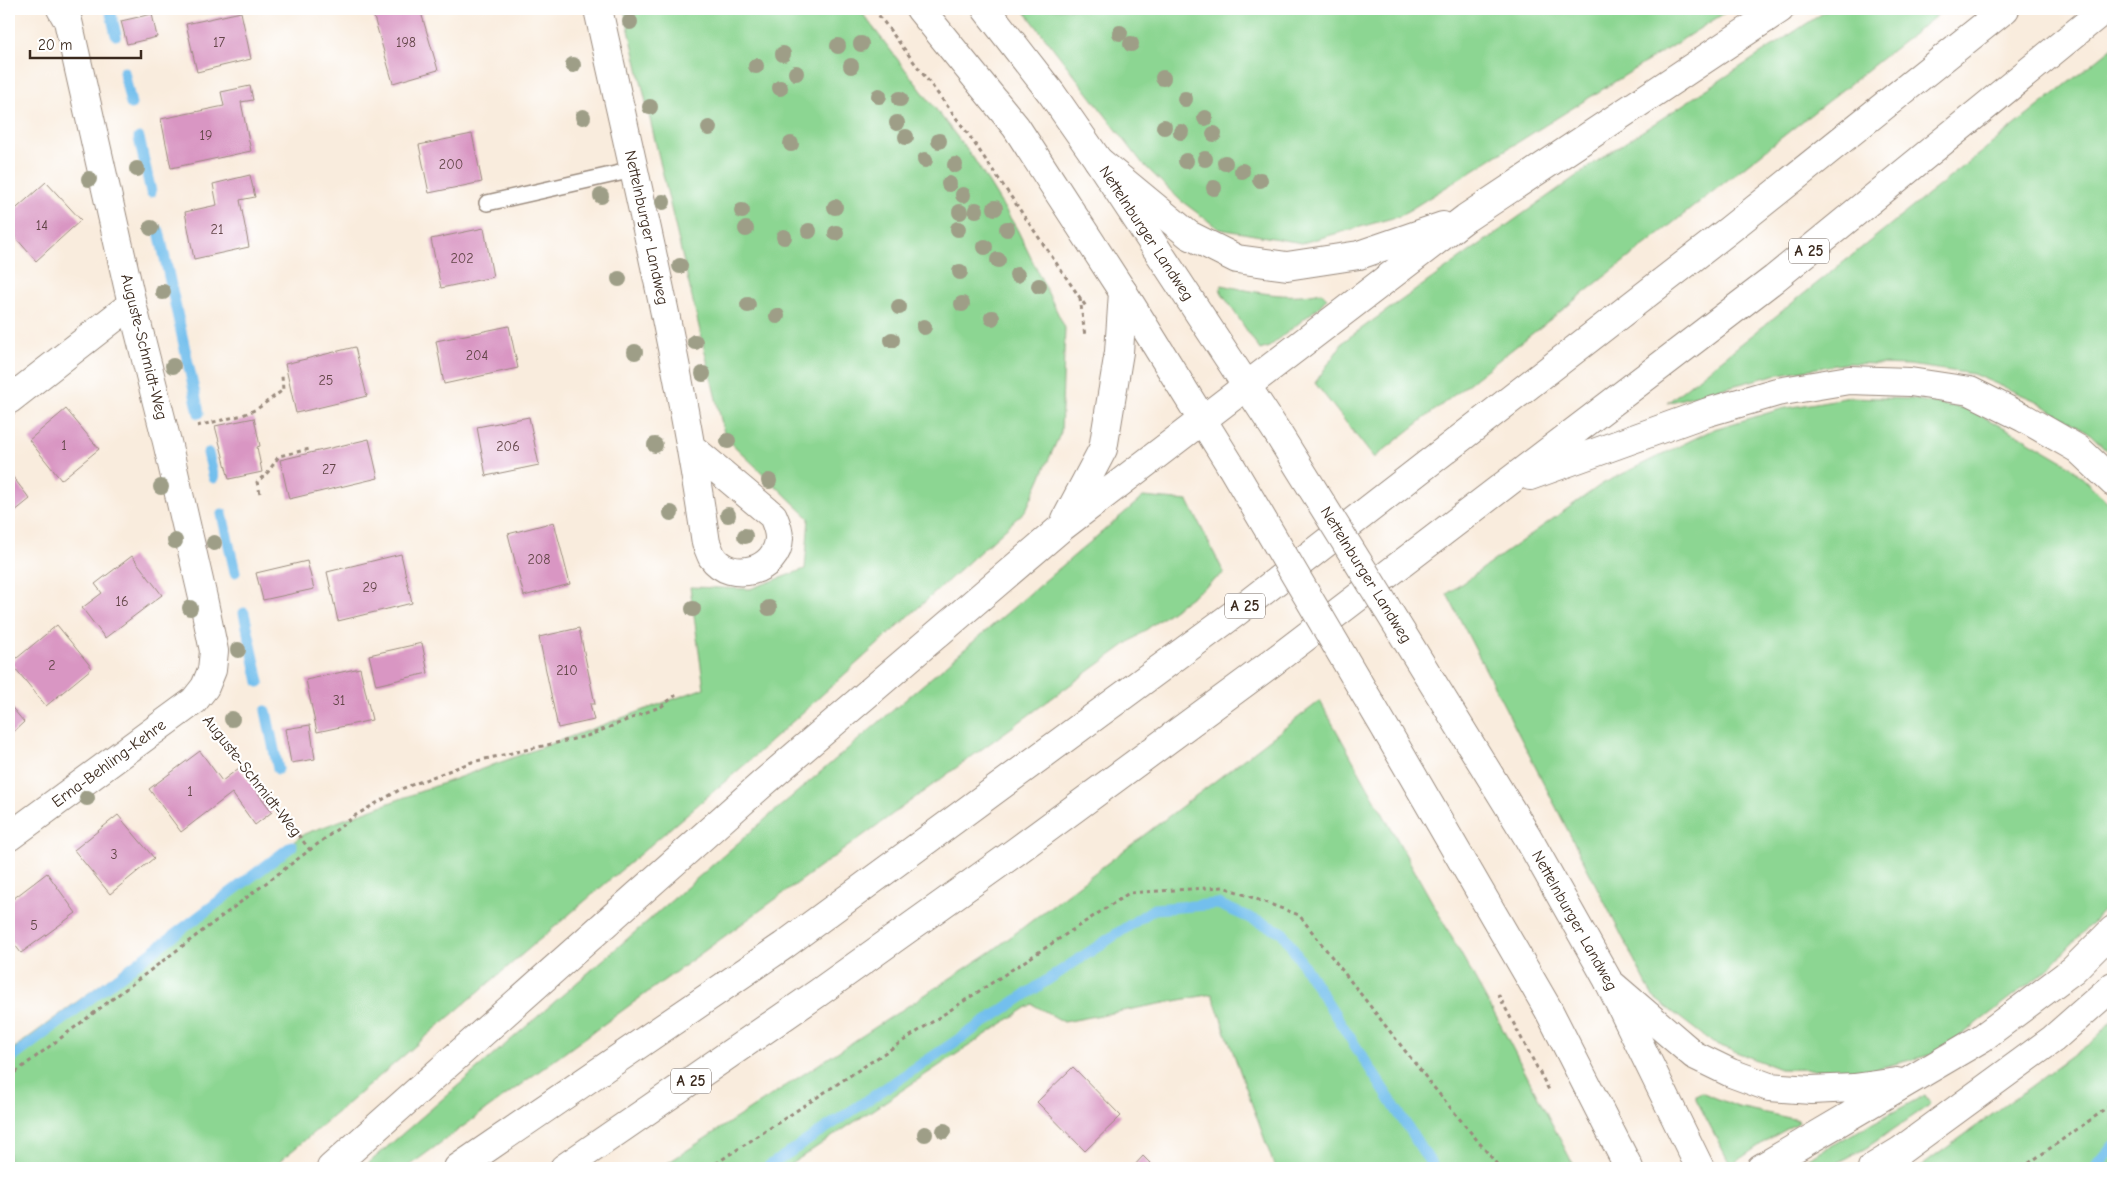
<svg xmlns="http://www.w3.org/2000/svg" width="2122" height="1177" font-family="'Comic Neue',sans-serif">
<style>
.green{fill:#8cd692;stroke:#648058}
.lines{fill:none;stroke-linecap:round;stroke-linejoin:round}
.stream{stroke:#73bfed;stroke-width:11}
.building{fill:#d996c3}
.lane-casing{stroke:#9a8b7e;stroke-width:18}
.street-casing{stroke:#9a8b7e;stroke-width:30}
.secondary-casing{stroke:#9a8b7e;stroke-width:30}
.highway-casing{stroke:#9a8b7e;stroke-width:30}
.path{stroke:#9a8b7e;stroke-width:3;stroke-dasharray:4 4;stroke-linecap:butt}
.lane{stroke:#fff;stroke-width:15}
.street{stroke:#fff;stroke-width:28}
.secondary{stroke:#fff;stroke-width:28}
.highway{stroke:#fff;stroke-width:28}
.secondary-bridge-casing{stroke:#9a8b7e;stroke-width:30;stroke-linecap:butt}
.secondary-bridge{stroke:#fff;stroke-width:28}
.tree{fill:#9e9e87}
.labels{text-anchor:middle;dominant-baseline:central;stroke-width:4.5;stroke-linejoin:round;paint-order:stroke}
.number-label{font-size:14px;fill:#624547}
.shield{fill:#fff;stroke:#766a62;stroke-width:1}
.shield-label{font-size:15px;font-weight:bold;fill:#3b2a1e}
.street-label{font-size:16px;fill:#3b2a1e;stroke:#fff}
</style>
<rect width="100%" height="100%" fill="#fff"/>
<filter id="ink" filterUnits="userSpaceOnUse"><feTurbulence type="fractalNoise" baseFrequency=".02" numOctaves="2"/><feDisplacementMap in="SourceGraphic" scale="10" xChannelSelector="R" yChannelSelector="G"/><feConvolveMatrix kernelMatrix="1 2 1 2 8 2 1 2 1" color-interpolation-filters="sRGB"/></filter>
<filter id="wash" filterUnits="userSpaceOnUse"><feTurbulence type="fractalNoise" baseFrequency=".0096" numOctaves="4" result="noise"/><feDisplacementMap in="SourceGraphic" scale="20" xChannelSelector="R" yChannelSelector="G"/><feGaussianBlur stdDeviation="1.12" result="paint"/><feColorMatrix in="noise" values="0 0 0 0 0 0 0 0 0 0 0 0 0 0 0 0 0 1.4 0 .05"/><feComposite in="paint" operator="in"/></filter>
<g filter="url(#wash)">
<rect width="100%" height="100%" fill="#f9ecdd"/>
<path class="green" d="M624 9H859L974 159 1017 229 1065 328 1061 432 1026 510 749 761 272 1168H9V1052L304 834 704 688 690 587 750 589 805 569 809 518 725 437Z
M1023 9H1731L1400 216 1302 243 1219 229 1180 200 1143 164Z
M1829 9H1945L1374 458 1315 383 1344 341 1603 157Z
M2113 47V456L2088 432 2034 400 1973 374 1909 365 1848 363 1774 375 1667 403Z
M1222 285C1255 292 1287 300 1321 292L1327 298 1319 307 1269 347 1260 350 1223 295 1220 289Z
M1850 397 1912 399 1968 409 2017 434 2068 464 2113 507V901L2046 971 1938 1053 1871 1070 1780 1069 1713 1043 1653 997 1447 594 1602 484 1714 429 1781 409Z
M1143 497 1188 501 1224 573 406 1168H363L769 816Z
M1320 701 1499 1022 1575 1168H1275L1212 994 1064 1022 1032 1004 785 1168H660L992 951Z
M2113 1020V1168H1919L2097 1038Z
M1701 1092 1738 1107 1794 1119 1798 1120V1123L1767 1140 1734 1163 1730 1164 1696 1099V1095Z
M1925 1095 1931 1104 1866 1148 1828 1168H1789Z"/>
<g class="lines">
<path class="stream" d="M110 9 116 35
M124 72 131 104
M139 138 151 192
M159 231 199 413
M208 453 214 478
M222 514 235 572
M244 613 259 682
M266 711 278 769
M9 1060 292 846
M766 1168 1154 909 1218 904 1282 932 1434 1168
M2095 1168 2113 1146"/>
</g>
<g id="blocks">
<path class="building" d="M392 9H420L438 70 393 83 373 14Z
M241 12 251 59 197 72 186 24Z
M152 14 157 37 127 44 121 21Z
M250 86 253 100 241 102 251 151 171 168 161 119 224 106 221 92Z
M472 134 482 182 429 193 419 145Z
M250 175 255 197 240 200 249 247 194 259 185 212 217 205 213 184Z
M46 182 81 220 36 261 9 230V215Z
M484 228 493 277 441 288 431 239Z
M509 326 518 368 444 384 436 341Z
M355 347 367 396 296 413 285 364Z
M66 409 99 449 61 480 29 440Z
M529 417 539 465 486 476 477 427Z
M254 418 260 446 257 447 262 472 229 479 215 426Z
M369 439 378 478 289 499 280 460Z
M9 472 30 499 9 516Z
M554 522 570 584 524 596 508 534Z
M401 554 412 603 338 621 327 572Z
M132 556 162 595 105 638 82 608 102 593 95 584Z
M307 561 314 589 263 600 256 573Z
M57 625 92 668 46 706 11 663Z
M579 628 595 704H590L594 720 558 728 539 637Z
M422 643 428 673 376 685 369 655Z
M360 668 372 720 317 732 306 680Z
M9 704 24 722 9 736Z
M310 725 315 759 291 763 285 729Z
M200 751 222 781 239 768 272 812 255 825 232 793 181 832 149 789Z
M118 815 154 858 110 894 74 850Z
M47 873 76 913 21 953 9 937V902Z
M1073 1067 1121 1116 1085 1151 1037 1102Z
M1143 1156 1155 1168H1132Z"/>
</g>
</g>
<g filter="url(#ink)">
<use href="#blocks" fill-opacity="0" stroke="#9a8b7e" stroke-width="1"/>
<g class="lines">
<g class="lane-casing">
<path id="lane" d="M487 203 633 170"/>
</g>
<g class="street-casing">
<g id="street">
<path id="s1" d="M598 9C637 186 680 363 706 543 708 547 710 553 712 557 731 584 778 571 779 538 779 530 776 523 773 516L692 448"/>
<path d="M9 400 132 304"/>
<path id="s2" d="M9 837 194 701 205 687 212 670 214 651 203 598 167 442 132 304 68 21 61 9"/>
</g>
</g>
<g class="secondary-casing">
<g id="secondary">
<path d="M920 9 1016 127 1123 292 1231 466"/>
<path id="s3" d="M986 9 1052 94 1098 160 1277 432"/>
<path id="s4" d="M1386 607 1527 836 1609 982 1700 1168"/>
<path d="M1388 733 1548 1009 1629 1168"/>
</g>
</g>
<g class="highway-casing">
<path id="highway" d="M1098 160 1189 235 1237 259 1287 266 1359 255 1443 226
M1530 476 1708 412 1777 392 1849 380 1910 382 1970 391 2024 418 2078 449 2113 482
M1066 519 1103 449 1119 352 1123 292
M1609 982 1694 1055 1731 1073 1769 1087 1811 1090 1854 1088 1897 1082
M331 1168 761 785 1061 528 1466 218 1780 9
M458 1168 783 946 1234 614 1729 230 2005 9
M564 1168 818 993 1014 853 1269 665 1774 279 2105 9
M1761 1168 1982 1038 2073 970 2113 930
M1872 1168 1900 1151 2053 1039 2113 986"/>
</g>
<path class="path" d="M874 9 966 131 1087 308
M1080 298 1085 336
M197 426 243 415 257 409 283 390 282 376
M260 493 257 482 268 472 279 456 310 449
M214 728 310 850
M1498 994 1550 1092
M9 1077 356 815 401 789 472 762 587 736 662 706 676 695
M709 1168 1129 893 1224 887 1299 915 1431 1084 1500 1168
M2022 1168 2113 1104"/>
<use href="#lane" class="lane"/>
<use href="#street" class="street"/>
<use href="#secondary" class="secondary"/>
<use href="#highway" class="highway"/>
<g class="secondary-bridge-casing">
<path id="secondary-bridge" d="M1277 432 1386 607
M1231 466 1388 733"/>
</g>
<use href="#secondary-bridge" class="secondary-bridge"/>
</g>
<g class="tree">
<circle cx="630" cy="22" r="8"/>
<circle cx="1120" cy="33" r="8"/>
<circle cx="861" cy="44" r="8"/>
<circle cx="1131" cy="44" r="8"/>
<circle cx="838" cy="46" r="8"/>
<circle cx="783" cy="54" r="8"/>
<circle cx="573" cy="65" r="8"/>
<circle cx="756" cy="66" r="8"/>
<circle cx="851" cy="66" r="8"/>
<circle cx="796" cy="73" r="8"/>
<circle cx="1163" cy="78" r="8"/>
<circle cx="780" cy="88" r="8"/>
<circle cx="879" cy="96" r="8"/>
<circle cx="900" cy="99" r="8"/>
<circle cx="1185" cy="99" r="8"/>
<circle cx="650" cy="107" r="8"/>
<circle cx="583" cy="117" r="8"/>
<circle cx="1205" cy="118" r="8"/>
<circle cx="897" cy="123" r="8"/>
<circle cx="1164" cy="127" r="8"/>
<circle cx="709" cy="128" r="8"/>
<circle cx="1181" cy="132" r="8"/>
<circle cx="1214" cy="134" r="8"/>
<circle cx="906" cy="137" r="8"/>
<circle cx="939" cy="141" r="8"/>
<circle cx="791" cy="144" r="8"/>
<circle cx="1205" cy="159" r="8"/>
<circle cx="925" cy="160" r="8"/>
<circle cx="1186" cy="161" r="8"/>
<circle cx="1225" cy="163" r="8"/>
<circle cx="955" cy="165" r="8"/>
<circle cx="137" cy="169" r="8"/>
<circle cx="1242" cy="171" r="8"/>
<circle cx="89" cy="179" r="8"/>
<circle cx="1260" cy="180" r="8"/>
<circle cx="949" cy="184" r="8"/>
<circle cx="1214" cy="188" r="8"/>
<circle cx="963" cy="195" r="8"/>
<circle cx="601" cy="196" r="8"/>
<circle cx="663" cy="202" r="8"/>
<circle cx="835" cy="207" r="8"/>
<circle cx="995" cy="208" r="8"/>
<circle cx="976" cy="210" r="8"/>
<circle cx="742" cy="211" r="8"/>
<circle cx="960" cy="212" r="8"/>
<circle cx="151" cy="228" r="8"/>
<circle cx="746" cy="229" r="8"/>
<circle cx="958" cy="229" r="8"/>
<circle cx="1007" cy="229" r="8"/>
<circle cx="809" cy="231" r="8"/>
<circle cx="836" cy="233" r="8"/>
<circle cx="784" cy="237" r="8"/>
<circle cx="985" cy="247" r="8"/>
<circle cx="998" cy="260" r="8"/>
<circle cx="680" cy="266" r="8"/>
<circle cx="960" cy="272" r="8"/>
<circle cx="1017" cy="275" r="8"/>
<circle cx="619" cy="279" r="8"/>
<circle cx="1039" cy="286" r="8"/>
<circle cx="163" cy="292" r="8"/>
<circle cx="962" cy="304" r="8"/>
<circle cx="748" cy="305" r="8"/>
<circle cx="899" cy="307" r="8"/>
<circle cx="777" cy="316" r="8"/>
<circle cx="992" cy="318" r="8"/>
<circle cx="924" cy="327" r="8"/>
<circle cx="892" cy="340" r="8"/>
<circle cx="695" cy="342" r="8"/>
<circle cx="635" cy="352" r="8"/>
<circle cx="173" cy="366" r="8"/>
<circle cx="703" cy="374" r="8"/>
<circle cx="728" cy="441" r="8"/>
<circle cx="655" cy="445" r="8"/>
<circle cx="769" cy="481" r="8"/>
<circle cx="161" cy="487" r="8"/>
<circle cx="671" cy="513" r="8"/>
<circle cx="728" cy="515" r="8"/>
<circle cx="745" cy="536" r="8"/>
<circle cx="175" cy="541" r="8"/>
<circle cx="214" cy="543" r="8"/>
<circle cx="190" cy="608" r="8"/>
<circle cx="769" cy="608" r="8"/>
<circle cx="693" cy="609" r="8"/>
<circle cx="238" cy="650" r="8"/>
<circle cx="232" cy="719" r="8"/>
<circle cx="87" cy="798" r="8"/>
<circle cx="944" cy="1131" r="8"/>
<circle cx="925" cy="1134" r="8"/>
</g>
</g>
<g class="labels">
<g class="number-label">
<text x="219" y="42">17</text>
<text x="406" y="42">198</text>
<text x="206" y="135">19</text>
<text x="451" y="164">200</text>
<text x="42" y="225">14</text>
<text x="217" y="229">21</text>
<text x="462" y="258">202</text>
<text x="477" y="355">204</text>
<text x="326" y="380">25</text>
<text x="64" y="445">1</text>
<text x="508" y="446">206</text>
<text x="329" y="469">27</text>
<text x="539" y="559">208</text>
<text x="370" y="587">29</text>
<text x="122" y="601">16</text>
<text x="52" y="665">2</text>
<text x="567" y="670">210</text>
<text x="339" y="700">31</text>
<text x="190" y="791">1</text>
<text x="114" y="854">3</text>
<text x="34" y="925">5</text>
</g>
<g class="shield">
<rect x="1789" y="238.5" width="40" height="25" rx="4"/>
<rect x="1225" y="593.5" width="40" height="25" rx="4"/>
<rect x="671" y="1068.5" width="40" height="25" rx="4"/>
</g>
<g class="shield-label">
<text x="1809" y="251">A 25</text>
<text x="1245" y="606">A 25</text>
<text x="691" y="1081">A 25</text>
</g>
<g class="street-label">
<text stroke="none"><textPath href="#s1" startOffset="224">Nettelnburger Landweg</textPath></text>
<text stroke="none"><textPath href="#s3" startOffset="276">Nettelnburger Landweg</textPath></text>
<text transform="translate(144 347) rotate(76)">Auguste-Schmidt-Weg</text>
<text transform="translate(1366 575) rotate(58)">Nettelnburger Landweg</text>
<text stroke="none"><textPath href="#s2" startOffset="124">Erna-Behling-Kehre</textPath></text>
<text transform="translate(252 776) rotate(52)">Auguste-Schmidt-Weg</text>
<text stroke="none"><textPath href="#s4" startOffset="366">Nettelnburger Landweg</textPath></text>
</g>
</g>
<rect width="2122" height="1177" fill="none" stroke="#fff" stroke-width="30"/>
<path d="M30 50v8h111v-8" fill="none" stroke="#3b2a1e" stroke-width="2.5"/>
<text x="38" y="50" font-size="15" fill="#3b2a1e" stroke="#ffffff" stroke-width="4" paint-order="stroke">20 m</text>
</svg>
